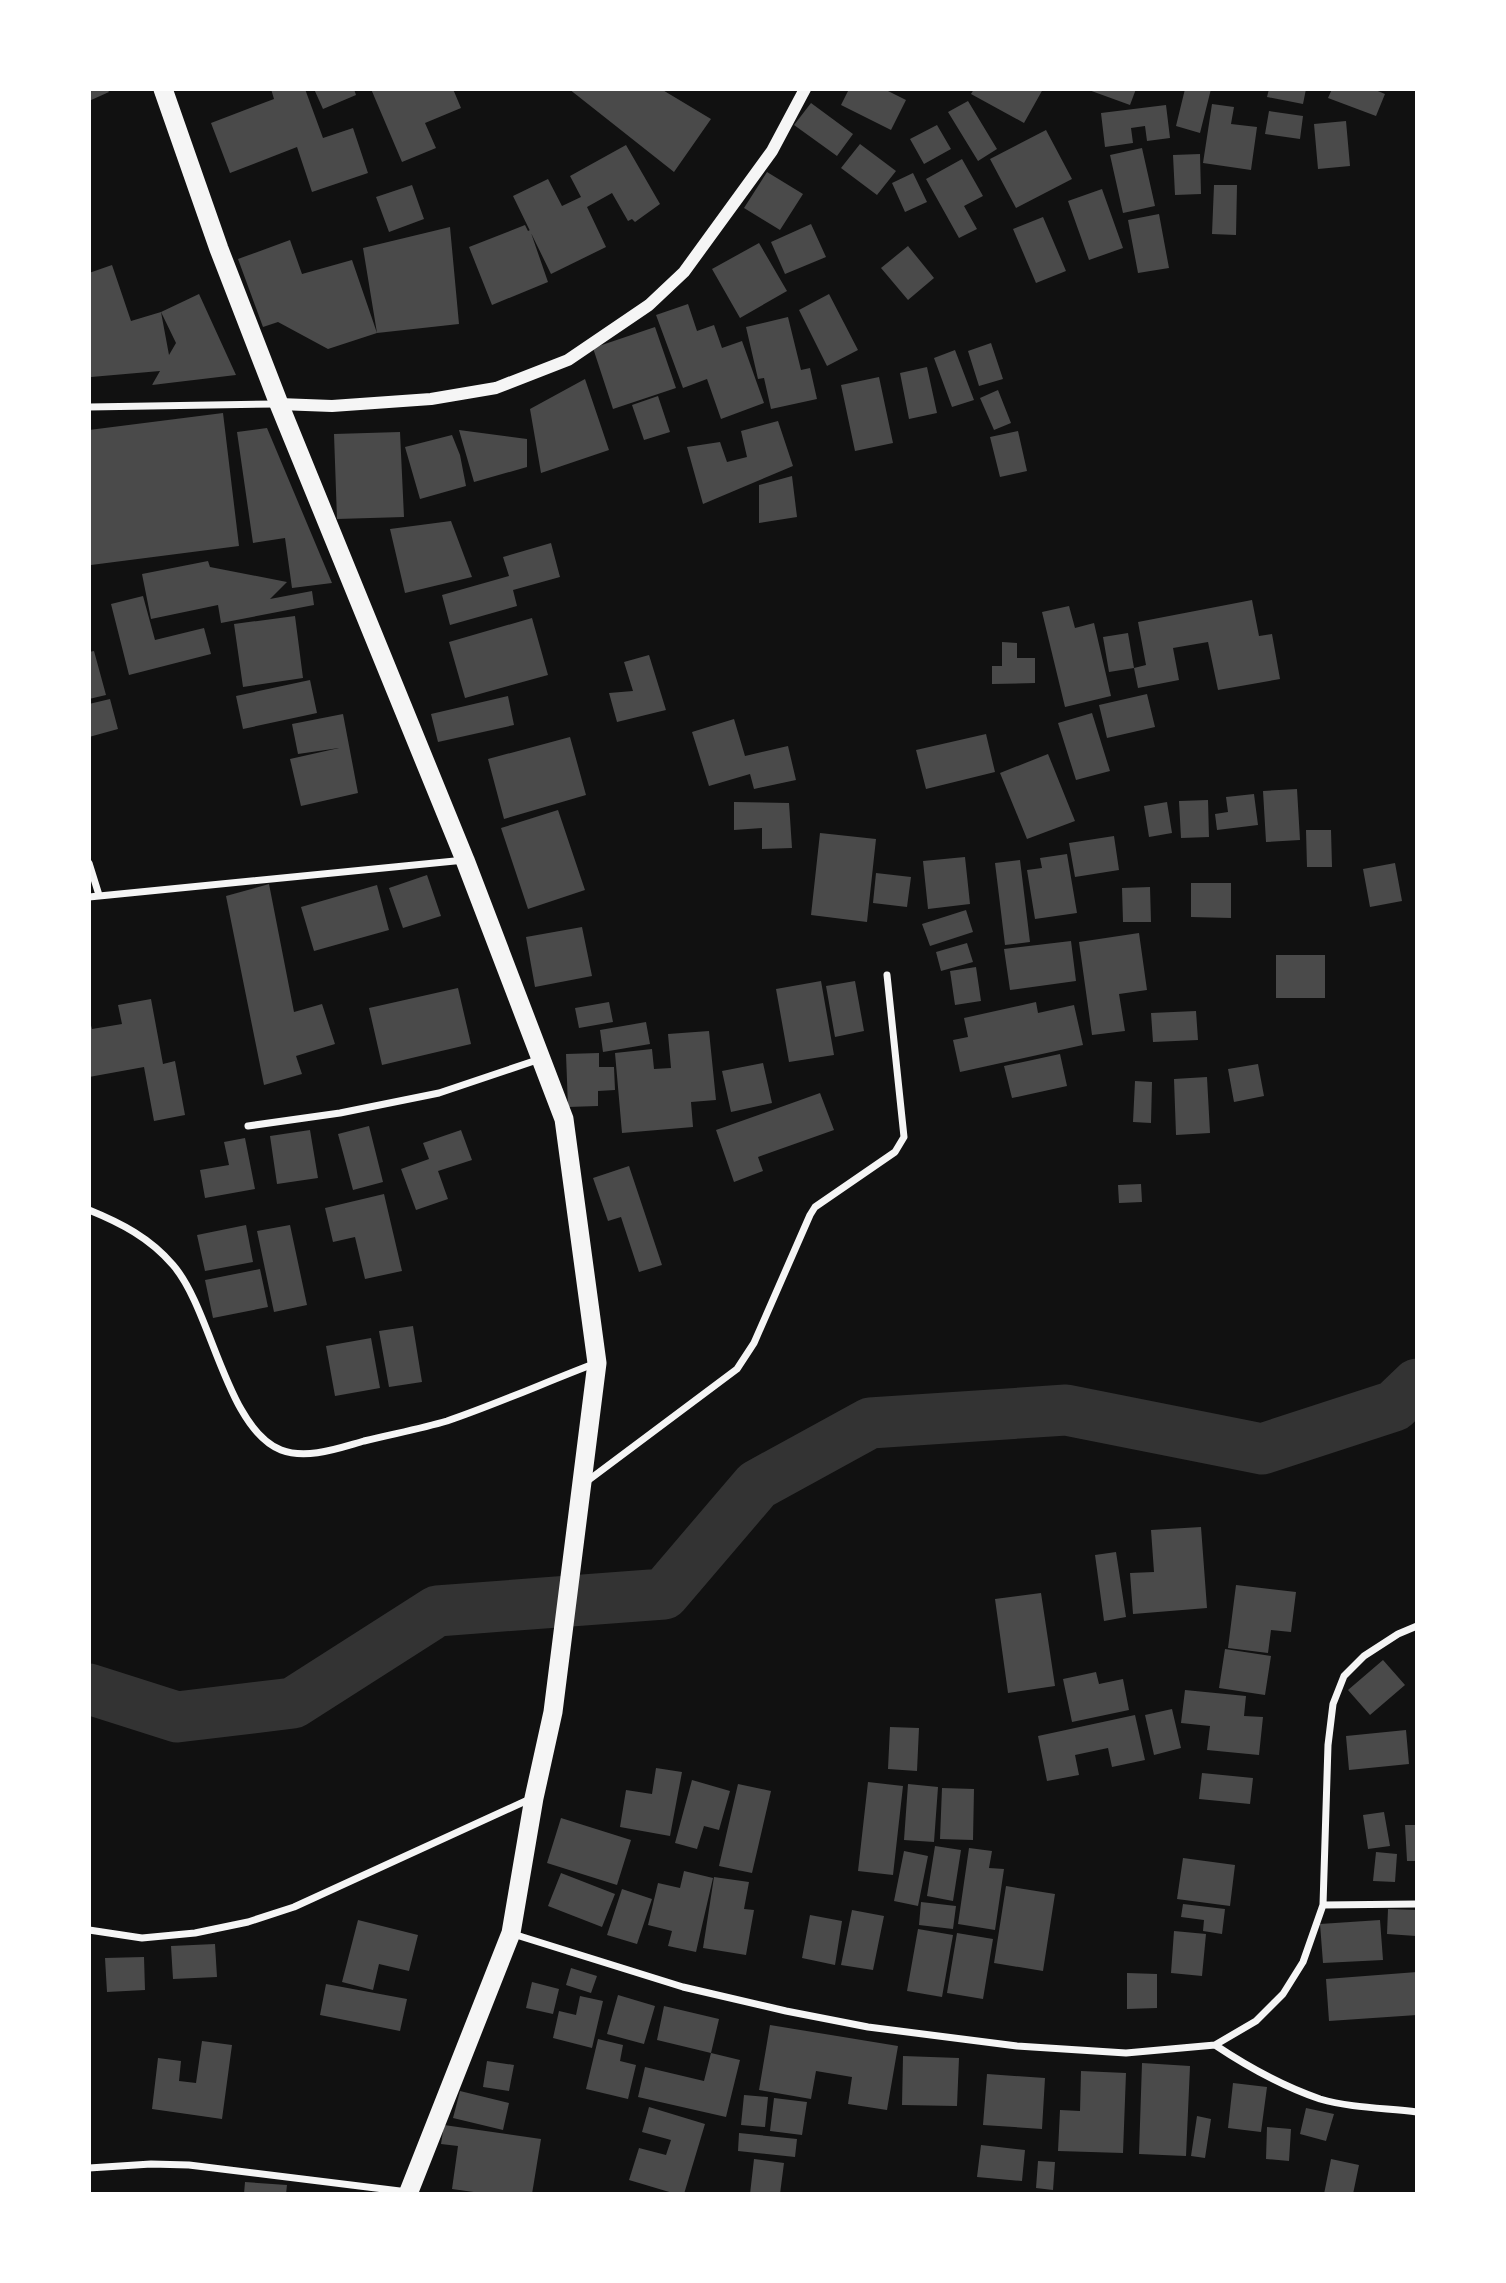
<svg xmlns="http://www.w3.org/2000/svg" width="1506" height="2283" font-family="Arial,sans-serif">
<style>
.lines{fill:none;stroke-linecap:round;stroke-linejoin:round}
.river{stroke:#333;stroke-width:51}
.building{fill:#4a4a4a}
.minor{stroke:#f5f5f5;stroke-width:7}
.tertiary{stroke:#f5f5f5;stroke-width:12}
.trunk{stroke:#f5f5f5;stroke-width:19}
</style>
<rect width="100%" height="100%" fill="#111"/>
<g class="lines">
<path class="river" d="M89 1689 177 1717 293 1703 437 1611 664 1594 757 1485 870 1423 1066 1410 1262 1449 1394 1406 1417 1384"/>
</g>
<path class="building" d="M89 89H107L109 92 89 101Z
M271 89H305L323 138 353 128 368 173 312 192 297 147 230 173 211 123 274 99Z
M314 89H354L356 95 323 109Z
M371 89H453L461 108 425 123 436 148 402 162Z
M569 89H661L711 119 674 172Z
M849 89H884L906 100 891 130 841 105Z
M974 89H1043L1024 123 971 94Z
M1086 89H1136L1130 105Z
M1185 89H1211L1200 133 1176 126Z
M1269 89H1306L1303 104 1267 97Z
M1332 89H1373L1385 94 1376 116 1328 98Z
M968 101 997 149 978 161 948 112Z
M811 103 853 134 837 156 794 125Z
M1212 104 1234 107 1231 124 1257 127 1251 170 1203 163Z
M1166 105 1170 138 1147 141 1145 126 1131 128 1133 143 1105 147 1101 113Z
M1269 111 1303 116 1300 139 1265 134Z
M1346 121 1350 166 1318 169 1314 124Z
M937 125 951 149 924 164 910 139Z
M1046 130 1072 179 1016 208 990 159Z
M860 144 896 171 877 195 841 168Z
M626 145 660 204 635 222 632 219 628 221 612 193 587 207 606 247 551 274 513 196 548 179 562 206 581 197 570 176Z
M1142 148 1155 206 1123 213 1110 155Z
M1200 154 1201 194 1175 195 1173 155Z
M962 159 983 196 964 206 977 229 959 238 926 179Z
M767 172 803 194 780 230 744 208Z
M913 173 927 202 905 212 892 183Z
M412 185 424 219 389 232 376 197Z
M1214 185H1237L1236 235 1212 234Z
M1102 189 1123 248 1089 260 1068 201Z
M1159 214 1169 268 1138 273 1128 220Z
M1043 217 1066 271 1036 283 1013 229Z
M811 224 826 257 785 274 771 242Z
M525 225 528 231 530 230 548 282 492 305 469 247Z
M450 227 459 324 377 333 363 248Z
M290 240 302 274 352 260 377 333 328 349 278 322 263 327 238 259Z
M759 243 787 291 740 318 712 269Z
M908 246 934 278 908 300 881 268Z
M112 265 131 321 161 312 169 355 176 343 161 312 199 294 236 375 152 385 160 371 91 377 89 273Z
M829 294 858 350 827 366 799 310Z
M688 304 697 331 714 325 722 348 742 341 764 403 721 419 707 379 683 388 656 315Z
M788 317 801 370 810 368 817 399 771 409 764 378 758 379 746 327Z
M655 327 676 388 613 409 593 348Z
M991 343 1003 379 979 386 968 351Z
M955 350 974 400 952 407 934 358Z
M927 367 937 413 909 419 900 373Z
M879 377 893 443 855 451 841 385Z
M585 379 609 450 541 473 530 409Z
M998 390 1011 423 994 430 980 398Z
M658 396 670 432 644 440 632 405Z
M223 413 239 546 91 565 89 430Z
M778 421 793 466 703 504 687 447 720 442 727 462 747 457 741 431Z
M267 428 332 583 292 588 285 538 253 543 237 432Z
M459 430 527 439V467L474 482Z
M1018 431 1027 471 1000 477 990 437Z
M400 432 404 517 337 519 334 434Z
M452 435 460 455 466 486 420 499 405 447Z
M792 476 797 517 759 523V485Z
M451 521 472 577 405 593 390 529Z
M551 543 560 577 513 590 517 606 450 625 442 595 509 576 503 557Z
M208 561 210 567 287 582 270 599 312 591 314 605 221 623 218 605 151 619 142 574Z
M143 596 155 640 204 628 211 654 129 675 111 604Z
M1252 600 1259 636 1272 634 1280 679 1218 690 1208 642 1173 648 1179 680 1138 688 1134 668 1146 665 1138 622Z
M1069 606 1075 628 1094 623 1111 696 1065 707 1042 612Z
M295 616 303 678 243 687 234 624Z
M532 618 548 675 465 698 449 642Z
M1128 633 1134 668 1109 672 1103 637Z
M1002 642 1017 643V658H1035V683L992 684V666H1002Z
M94 651 106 695 89 699V652Z
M649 655 666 710 617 722 609 693 633 691 624 662Z
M310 680 317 713 243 729 236 696Z
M1147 694 1155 727 1107 738 1099 705Z
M508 696 514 725 438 742 431 714Z
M110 699 118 729 89 737V704Z
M1092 713 1110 771 1076 780 1058 723Z
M343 714 358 793 301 806 290 759 339 748 298 754 292 724Z
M734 719 745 756 788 746 796 780 754 789 750 774 709 786 692 732Z
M986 734 995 772 926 789 916 750Z
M570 737 586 795 504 819 488 759Z
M1048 754 1075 821 1027 839 1000 773Z
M1297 789 1300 840 1266 842 1263 791Z
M1254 794 1258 825 1217 830 1215 814 1228 812 1226 797Z
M1208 800 1209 837 1181 838 1179 801Z
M734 802 789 803 792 848 762 849V828L734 830Z
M1167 802 1172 833 1149 837 1144 806Z
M558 810 585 890 528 909 501 828Z
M1306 830H1331L1332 867H1307Z
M820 833 876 839 867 922 811 915Z
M1114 836 1119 870 1075 877 1069 843Z
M1067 854 1077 913 1035 919 1027 870 1042 868 1040 858Z
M965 857 970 904 928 909 923 861Z
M1020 860 1030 942 1005 945 995 863Z
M1395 863 1402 901 1370 907 1363 869Z
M876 873 911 877 907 907 873 903Z
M427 875 441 916 403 928 389 888Z
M1191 883H1231V918L1191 917Z
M269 884 294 1012 322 1004 335 1044 296 1056 302 1074 264 1085 226 896Z
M377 885 389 930 314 951 301 907Z
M1150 887 1151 922H1123L1122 888Z
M966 910 973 932 930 946 922 924Z
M582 927 592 976 535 987 526 937Z
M1139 933 1147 990 1119 994 1125 1031 1092 1035 1079 942Z
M1071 941 1076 981 1010 990 1004 949Z
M967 943 973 962 941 971 936 952Z
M1276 955H1325V998H1276Z
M976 967 981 1001 955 1005 950 971Z
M821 981 834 1055 789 1062 776 989Z
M855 981 864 1031 835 1037 826 986Z
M458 988 471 1044 382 1065 369 1008Z
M151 999 163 1064 175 1061 185 1115 154 1121 144 1067 89 1077V1018L92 1029 122 1024 118 1005Z
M609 1002 613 1022 579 1028 575 1008Z
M1036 1002 1038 1013 1074 1005 1083 1045 960 1072 953 1040 968 1037 964 1018Z
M1196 1011 1198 1040 1153 1042 1151 1013Z
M646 1022 650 1044 603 1052 600 1030Z
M709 1031 716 1100 691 1102 693 1127 622 1133 615 1053 652 1049 654 1069 671 1068 668 1034Z
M599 1053V1067H614L615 1090 598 1091V1106L568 1107 566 1054Z
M1060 1054 1067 1086 1012 1098 1004 1066Z
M763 1063 772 1103 731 1112 722 1071Z
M1258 1064 1264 1096 1234 1102 1228 1069Z
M1207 1077 1210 1133 1176 1135 1174 1079Z
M1135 1081 1152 1082 1151 1123 1133 1122Z
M820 1093 834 1130 758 1157 763 1171 734 1182 716 1130Z
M369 1126 383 1182 353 1190 338 1134Z
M310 1130 318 1178 277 1184 270 1136Z
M461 1130 472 1160 438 1171 448 1199 416 1210 401 1169 429 1159 423 1143Z
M245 1138 255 1189 205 1198 200 1170 229 1165 224 1142Z
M629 1166 662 1265 639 1272 621 1217 608 1221 593 1178Z
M1141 1184 1142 1202 1119 1203 1118 1185Z
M384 1194 402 1271 365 1279 355 1237 333 1242 325 1208Z
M246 1225 253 1262 205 1271 197 1235Z
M290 1225 307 1305 274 1312 257 1231Z
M260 1269 268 1307 213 1318 205 1280Z
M413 1326 422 1382 389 1387 379 1331Z
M371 1338 380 1388 335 1396 326 1346Z
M1201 1527 1207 1608 1133 1614 1130 1573 1154 1572 1151 1530Z
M1116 1552 1126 1617 1104 1621 1095 1555Z
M1236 1585 1296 1592 1291 1632 1271 1630 1268 1653 1228 1648Z
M1041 1593 1055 1686 1008 1693 995 1599Z
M1225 1649 1271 1656 1265 1695 1219 1688Z
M1383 1660 1405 1685 1370 1715 1348 1690Z
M1096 1672 1099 1684 1123 1679 1129 1710 1072 1722 1063 1679Z
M1185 1690 1246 1696 1244 1716 1263 1717 1259 1755 1207 1750 1210 1726 1181 1723Z
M1172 1709 1181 1748 1154 1755 1145 1715Z
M1135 1715 1145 1760 1112 1767 1108 1748 1075 1755 1079 1775 1047 1781 1038 1736Z
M890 1727 919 1728 917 1771 888 1769Z
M1406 1730 1409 1764 1349 1770 1346 1736Z
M656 1768 682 1772 670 1836 620 1827 626 1790 652 1794Z
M1202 1773 1253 1778 1250 1804 1199 1799Z
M692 1780 730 1791 719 1830 704 1826 697 1849 675 1843Z
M868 1782 903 1786 893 1875 858 1871Z
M738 1784 771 1791 752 1873 719 1866Z
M908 1784 938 1787 934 1842 904 1840Z
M942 1788 974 1789 973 1840 940 1839Z
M1384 1812 1390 1846 1368 1849 1363 1815Z
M561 1818 631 1840 617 1885 547 1863Z
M1405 1825H1417V1861H1407Z
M935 1846 961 1850 953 1901 927 1896Z
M969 1848 992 1851 989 1868 1004 1869 995 1930 958 1924Z
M904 1851 928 1856 918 1906 894 1901Z
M1376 1852 1397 1854 1395 1882 1373 1881Z
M1183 1858 1235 1865 1230 1906 1177 1899Z
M684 1871 713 1878 696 1952 668 1946 672 1931 648 1925 658 1883 680 1888Z
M561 1873 615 1894 602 1927 548 1906Z
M714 1877 749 1882 744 1909 754 1910 746 1955 703 1948Z
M1006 1886 1055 1894 1043 1971 994 1963Z
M622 1889 652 1899 637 1944 607 1935Z
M921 1902 956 1906 953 1929 919 1925Z
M1183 1904 1225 1909 1222 1934 1203 1931 1204 1920 1181 1917Z
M1388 1909 1417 1910 1416 1936 1387 1934Z
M852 1910 884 1916 873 1970 841 1965Z
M810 1915 842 1921 835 1965 802 1958Z
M358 1920 418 1935 409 1971 379 1964 373 1990 342 1982Z
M1380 1920 1383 1960 1323 1963 1320 1924Z
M918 1929 953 1935 942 1997 907 1991Z
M1174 1931 1206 1934 1202 1976 1171 1973Z
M957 1933 993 1939 983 1999 947 1993Z
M215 1944 217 1977 173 1979 171 1946Z
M144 1957 145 1990 107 1992 105 1958Z
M571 1968 597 1976 591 1993 566 1985Z
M1417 1972V2015L1329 2021 1326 1979Z
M1127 1973 1157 1974V2008L1127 2009Z
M532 1982 559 1989 553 2014 526 2008Z
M326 1984 407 1999 400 2031 320 2015Z
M618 1995 655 2006 644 2044 607 2034Z
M580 1996 603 2001 592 2048 553 2038 559 2011 576 2015Z
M664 2006 719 2019 711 2053 657 2040Z
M770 2025 898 2046 887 2110 848 2104 852 2077 816 2071 811 2099 759 2090Z
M598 2039 623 2045 620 2061 636 2065 628 2099 586 2089Z
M202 2041 232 2045 222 2119 152 2109 158 2058 181 2061 179 2081 196 2083Z
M711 2053 740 2060 726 2117 638 2097 645 2067 704 2081Z
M903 2056 959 2058 957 2106 902 2105Z
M487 2061 514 2065 509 2091 483 2087Z
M1142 2063 1190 2066 1186 2156 1139 2154Z
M1081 2071 1126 2073 1123 2153 1058 2151 1060 2110 1080 2111Z
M987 2074 1045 2078 1042 2129 983 2125Z
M1233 2083 1267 2087 1261 2132 1228 2128Z
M460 2091 509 2103 503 2130 453 2118Z
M744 2095 768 2097 765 2127 741 2125Z
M774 2098 807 2102 802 2135 770 2131Z
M649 2107 705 2124 684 2194H676L629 2180 639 2148 666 2155 671 2140 642 2132Z
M1306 2108 1334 2114 1326 2141 1300 2134Z
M1197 2116 1211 2119 1205 2158 1191 2156Z
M444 2125 541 2139 532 2194H488L452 2189 458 2146 441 2144Z
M1267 2127 1291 2129 1289 2161 1266 2159Z
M739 2133 797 2139 795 2157 738 2151Z
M981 2145 1025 2150 1022 2181 977 2177Z
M754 2159 784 2163 780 2194H750Z
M1331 2159 1359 2165 1353 2194H1324Z
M1038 2161 1055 2162 1053 2190 1036 2188Z
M245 2182 287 2185 286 2194H244Z"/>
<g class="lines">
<path class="minor" d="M89 407 277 404
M89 863 99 895
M89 897 465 860
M248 1126 340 1113 439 1093 540 1059
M89 1210C121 1223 150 1238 173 1265 212 1310 226 1428 281 1450 307 1460 339 1448 364 1441 392 1434 420 1429 447 1421 497 1404 546 1382 596 1363
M586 1482 737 1369 754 1343 810 1215 815 1207 895 1152 904 1137 887 975
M1323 1905 1417 1904
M89 1930 142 1938 195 1933 248 1922 294 1907 530 1799
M513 1934 683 1987 786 2011 868 2027 1017 2046 1126 2053 1215 2045 1256 2021 1283 1994 1303 1962 1323 1905 1328 1745 1333 1704 1344 1676 1364 1656 1398 1634 1417 1626
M1215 2045C1248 2067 1282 2086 1320 2099 1351 2108 1385 2108 1417 2112
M89 2168 151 2164 189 2165 408 2192"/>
<path class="tertiary" d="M279 404 332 406 431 399 496 388 568 360 649 305 684 272 772 151 805 89"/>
<path class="trunk" d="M163 89 219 249 279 404 465 860 564 1119 597 1363 553 1712 534 1798 511 1933 408 2194"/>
</g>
<rect width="1506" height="2283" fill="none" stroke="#ffffff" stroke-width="182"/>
</svg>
